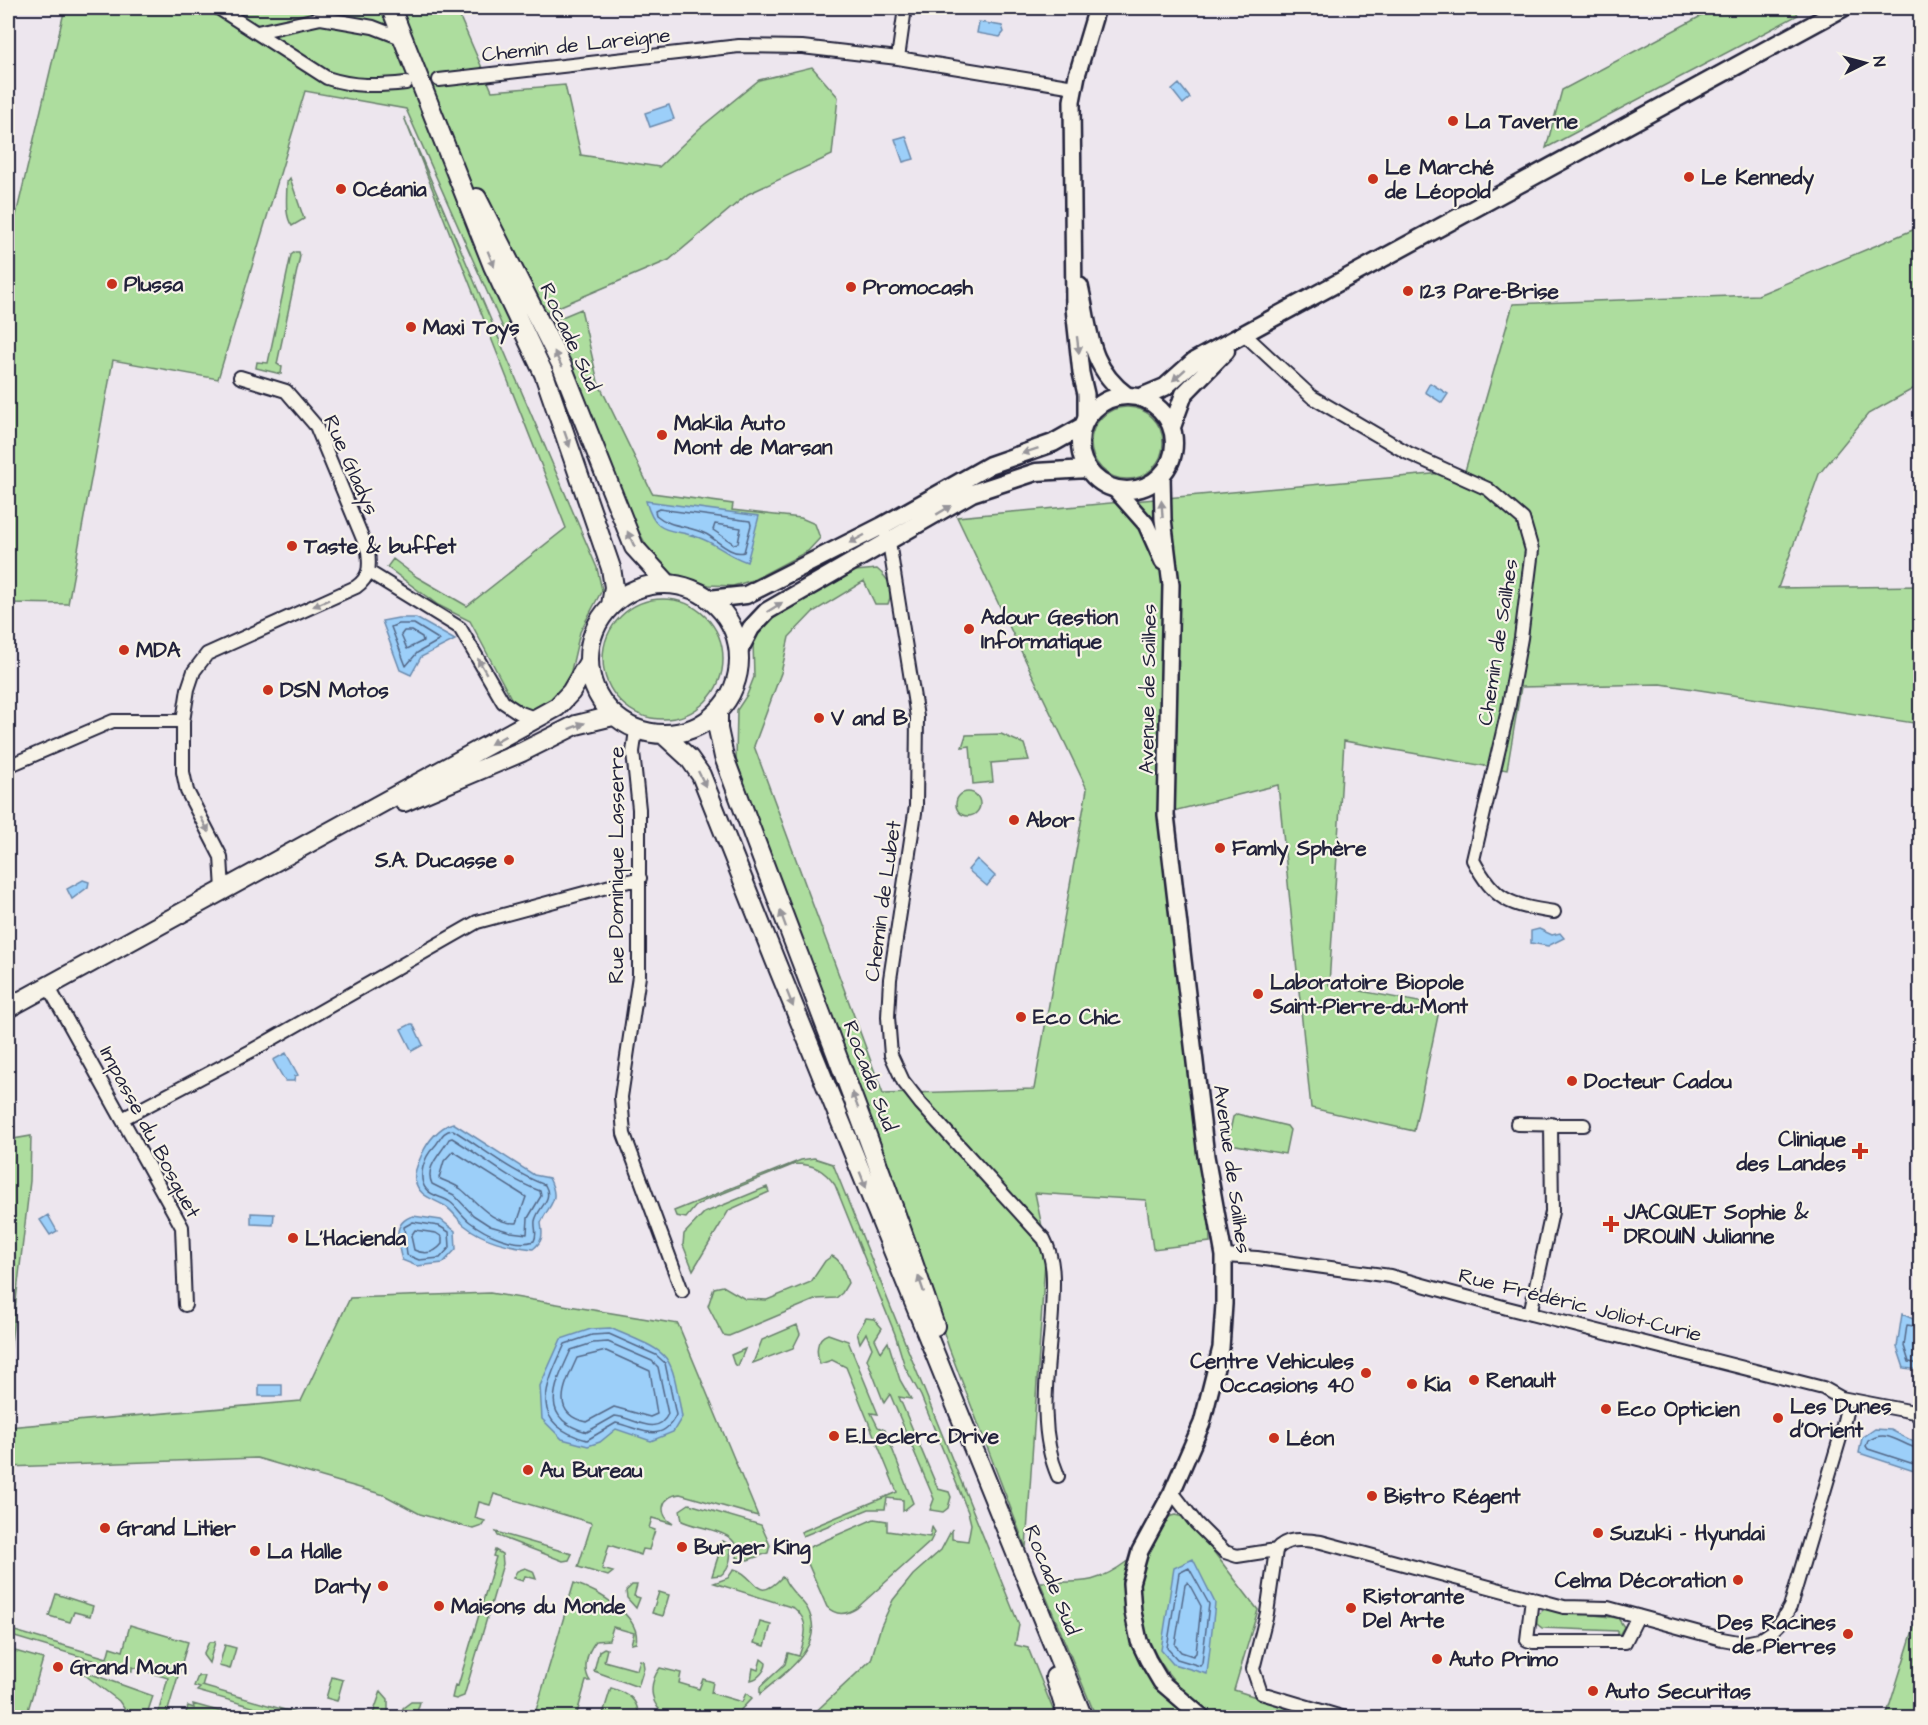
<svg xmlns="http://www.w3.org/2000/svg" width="1928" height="1725" font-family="'Architects Daughter',sans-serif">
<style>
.green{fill:#addd9e;stroke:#68806c;stroke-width:1.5}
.water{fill:#9ccff9;stroke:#6b8aad;stroke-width:1.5}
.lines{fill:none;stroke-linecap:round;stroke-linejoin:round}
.shore{stroke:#536787;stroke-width:1.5}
.minor-casing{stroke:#22223b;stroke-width:16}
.tertiary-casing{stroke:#22223b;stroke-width:20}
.secondary-casing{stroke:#22223b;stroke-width:21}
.primary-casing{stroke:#22223b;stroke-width:22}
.minor{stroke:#f7f3e8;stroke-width:12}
.tertiary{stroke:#f7f3e8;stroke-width:15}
.secondary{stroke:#f7f3e8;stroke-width:16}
.primary{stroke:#f7f3e8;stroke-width:18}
.oneway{fill:#97959a}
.poi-dot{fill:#c8321e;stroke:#f7f3e8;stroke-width:2}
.labels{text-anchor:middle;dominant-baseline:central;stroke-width:4.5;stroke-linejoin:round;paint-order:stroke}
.street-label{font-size:21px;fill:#22223b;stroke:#f7f3e8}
.poi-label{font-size:21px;font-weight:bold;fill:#22223b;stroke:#f7f3e8;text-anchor:start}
</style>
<rect width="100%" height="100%" fill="#ede6ee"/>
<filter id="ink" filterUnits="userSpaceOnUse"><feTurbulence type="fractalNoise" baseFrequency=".0167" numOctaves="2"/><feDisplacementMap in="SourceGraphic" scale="12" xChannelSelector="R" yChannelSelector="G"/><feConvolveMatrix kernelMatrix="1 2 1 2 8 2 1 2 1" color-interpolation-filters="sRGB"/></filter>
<g filter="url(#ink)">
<path class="green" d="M65 8H456L492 91 565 85 581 155 659 167 700 128 759 80 812 67 838 97 832 155 748 194 669 260 504 330 406 109 305 91 218 379 113 360 68 604 8 603V249Z
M1716 8H1794L1798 15 1546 148 1562 90Z
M404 117 597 568 602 590 580 632 567 688 545 707 530 711 512 700 470 621 438 605 387 567 393 559 417 577 467 606 566 528Z
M290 178 304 219 292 226C284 215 287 195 287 182Z
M1920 227V385L1868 414 1819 474 1778 588 1920 586V724L1661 684 1521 687 1507 770 1344 741 1329 985 1440 1006 1414 1131 1311 1108 1278 785 1173 811 1204 1088 1210 1242 1153 1249 1146 1200 1035 1193 1046 1246 1026 1548 949 1348 879 1139 790 911 736 760 737 710 747 695 754 677 753 641 769 621 790 608 855 571 877 569C889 579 894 588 888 604H875L864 581 813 612 789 637 781 673 754 746 883 1094 1034 1089 1087 789 957 517 1465 471 1513 304 1758 295Z
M295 252H299L300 256 277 364 282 367 281 374 256 368 257 362 268 363 291 255Z
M581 309 598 382 652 493 733 504 732 510 801 518 815 524 820 538 808 551 753 580 733 586 709 585 670 573 656 563 631 517 550 322Z
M1091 443a36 36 0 1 1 72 0a36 36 0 1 1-72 0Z
M603 659a60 60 0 1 1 120 0a60 60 0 1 1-120 0Z
M1001 734 1024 744 1029 760 991 763 993 782 973 784 970 746 962 747 966 735Z
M956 804a12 12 0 1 1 24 0a12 12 0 1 1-24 0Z
M1237 1114 1287 1126 1290 1130 1285 1154 1231 1144 1228 1140 1233 1117Z
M31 1136 30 1181 8 1369V1140Z
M814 1158 833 1164 1019 1625 1015 1645 1028 1648 1056 1717H810L871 1660 881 1626 893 1600 913 1575 941 1550 952 1529V1539L968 1541 971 1524 968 1512 921 1396 905 1367 895 1334 835 1185C824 1170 814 1164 795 1164L704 1201 695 1207 686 1218 676 1216 674 1211 801 1160Z
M767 1187 769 1192 729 1210 693 1270 683 1245 684 1234 704 1213Z
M832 1256C842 1260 845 1274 848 1283L842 1293 836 1298 817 1299 729 1336 723 1335 708 1306 714 1288 723 1286 745 1299 767 1300 811 1282 825 1261Z
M490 1293 678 1324 758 1516 680 1494C661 1496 657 1514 673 1524L652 1518 649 1528 655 1530 649 1550 643 1549 641 1555 609 1545 602 1569 613 1572 608 1576 578 1567 592 1523 494 1494 490 1505 479 1502 475 1518 485 1521 482 1526 473 1529 420 1514 384 1495 257 1458 8 1467V1427L301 1401 350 1298Z
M866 1318 874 1319 882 1328 875 1339 881 1352 888 1342 900 1380 911 1399 899 1397 938 1489 949 1492 951 1497 948 1508 943 1512 930 1510 934 1499 890 1394 884 1403 867 1359 872 1348 866 1333 860 1343 857 1333Z
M797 1325 800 1334 793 1348 753 1363 762 1340Z
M828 1334 848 1341 878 1414 871 1413 878 1427 885 1430 913 1503 903 1511V1500L887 1498 885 1509H869L803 1536 801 1532 897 1492 846 1367 832 1360 820 1364C816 1354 815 1338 828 1334Z
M745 1349 738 1366 734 1364 731 1355Z
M689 1504 761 1525 770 1545 768 1553 748 1560 737 1558C743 1529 700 1530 682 1521L680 1510Z
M1175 1515 1188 1518 1258 1610 1234 1690 1284 1706 1292 1717C1277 1717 1225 1721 1215 1717 1206 1713 1197 1703 1190 1697 1148 1659 1121 1594 1151 1541 1158 1529 1161 1518 1175 1515Z
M874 1519 887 1521V1531L930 1537 932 1527 935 1532 930 1542 857 1608C846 1615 836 1616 827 1607L806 1559 805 1549Z
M496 1532 572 1554 569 1560 563 1561 498 1536Z
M723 1541 728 1544C733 1554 730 1568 721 1575L712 1576Z
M495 1550 502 1554 503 1564 464 1696 456 1699 452 1698 455 1685 458 1686 496 1557 493 1556Z
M1129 1560C1111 1635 1151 1664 1193 1717H1096L1040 1582C1082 1582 1094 1586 1129 1560Z
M525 1568 533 1571 536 1579 525 1576 523 1581 513 1578 517 1571Z
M734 1569C757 1575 755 1606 782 1577L784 1578C789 1591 800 1597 807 1608 828 1646 785 1672 760 1694V1687L785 1664 788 1653 799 1656C805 1639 811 1621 794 1608L714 1583 728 1578Z
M574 1583C595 1590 642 1615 636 1643L631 1644 634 1633 613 1627 609 1640 596 1641C587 1652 582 1669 590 1681H586L576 1717H534Z
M632 1585H637L634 1596 640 1598 636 1608 627 1598 626 1591Z
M659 1592 669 1595 663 1616 652 1613Z
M56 1594 93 1606 90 1616 74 1612 70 1622 49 1616Z
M1920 1608V1717H1886Z
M1545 1609 1618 1618 1624 1627 1618 1637V1631L1542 1628 1537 1624 1536 1615Z
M760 1622 771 1625 765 1646 754 1643Z
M130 1625 188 1642 166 1717H157L168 1678 132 1667V1672L8 1635V1629L107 1658 110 1647 123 1651Z
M209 1642H215L209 1663 203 1655Z
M225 1645 236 1648 230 1669 219 1666Z
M604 1648 607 1649 604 1661 637 1670 640 1660 643 1661 644 1668 638 1687 594 1671 599 1651Z
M8 1649 43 1659 26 1717H8Z
M761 1659 766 1663C766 1670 758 1679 751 1680L753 1668 758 1670Z
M660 1668 681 1673 679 1683 699 1689 703 1679 713 1682 711 1693 742 1702 746 1693 752 1698 734 1717H669C650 1707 647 1685 660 1668Z
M77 1669 153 1696 146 1717H130L119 1701Z
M198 1676H205L202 1686 309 1717H287L197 1691 200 1688 194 1686Z
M332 1677 343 1680 337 1701 326 1698Z
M611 1688C628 1693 638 1699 639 1717H602Z
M381 1691 388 1699V1715L372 1717Z
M411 1702H420L417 1712 422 1714V1717H402L403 1708Z
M193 1704 240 1717H185L188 1706 194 1708Z"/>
<path class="water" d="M979 22 1002 26 1004 32 1000 37 977 33Z
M1179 84 1190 98 1183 104 1172 90Z
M669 105 674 119 650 127 645 113Z
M906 136 914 159 903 162 895 139Z
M1430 383 1448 394 1442 403 1425 392Z
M646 501 759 516 747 562C726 555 717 544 700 538 671 527 656 538 646 501Z
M398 618H416L455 640 421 657 411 675 400 670 382 621Z
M977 859 995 876 987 886 968 870Z
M83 880 89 882 88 887 72 899 67 889Z
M1539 929 1552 935 1560 933 1564 938 1548 946 1531 943V931Z
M411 1024H413L423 1045 412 1051 401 1029Z
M286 1053 298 1075 295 1076 294 1081H285L273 1060Z
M453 1123 534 1175 549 1178C561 1202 549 1203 541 1223 543 1235 543 1241 533 1249 508 1246 484 1241 464 1225 457 1219 453 1211 445 1206 432 1198 419 1197 415 1180 413 1172 419 1162 422 1154 428 1141 439 1127 453 1123Z
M251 1213 274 1214 273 1225 251 1224Z
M48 1215 57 1231 50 1235 40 1220Z
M413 1216 441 1220 455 1231 456 1249 443 1263 417 1266 402 1260C397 1242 392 1222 413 1216Z
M1902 1314 1920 1322V1370L1904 1368 1897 1347Z
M610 1328C673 1355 670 1349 682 1417L673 1432 651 1441 616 1429 600 1442 588 1446 562 1439 542 1419 540 1386 561 1339 591 1329Z
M259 1385H282V1396H259Z
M1875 1429 1891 1430 1920 1445V1473L1859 1453 1862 1438Z
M1193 1559 1215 1603 1207 1674 1173 1664 1161 1650 1174 1568Z"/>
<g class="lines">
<path class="shore" d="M659 509 750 521 751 525 744 552C731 556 717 540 706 534 689 525 671 528 656 515L655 511Z
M715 524 741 528 738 543 734 544 713 530Z
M414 624 440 640 417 653 406 666 391 627 398 624Z
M404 631H412L422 637 423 641 407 649 401 635Z
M453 1130C484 1149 511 1172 545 1185 554 1201 538 1206 535 1221 534 1229 538 1233 534 1241 515 1248 484 1233 470 1222 462 1216 457 1207 450 1202 443 1197 431 1196 426 1189 417 1177 424 1157 434 1147 441 1140 441 1131 453 1130Z
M452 1138C482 1156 507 1179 540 1191L541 1196 528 1218 527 1234 511 1232 490 1226 473 1215 454 1195 432 1184C424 1167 441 1154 449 1139Z
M453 1151 526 1197 517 1223C492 1224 478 1203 461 1189 454 1184 446 1182 439 1178L444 1161Z
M413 1222 439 1226 449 1232 450 1247 440 1258 419 1260 407 1255 404 1227Z
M415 1230 436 1233 442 1237V1244C435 1253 425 1255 414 1250L411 1236Z
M1920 1327 1907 1325 1904 1346 1909 1362 1920 1364
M609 1334 656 1355 665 1363 676 1415C661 1446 640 1428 616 1423L587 1440C527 1424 545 1387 565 1344L592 1335Z
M608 1342 652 1361 658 1367 668 1414C657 1438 633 1417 615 1416L587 1432C537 1419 555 1385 571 1350L593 1343Z
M606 1351 650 1371 657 1414 650 1417 614 1407 586 1422C548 1413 566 1383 577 1358Z
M1920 1449C1901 1446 1888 1427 1868 1441L1866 1446 1868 1449 1920 1466
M1189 1568 1209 1604 1202 1663 1200 1666 1177 1659 1167 1648 1179 1573Z
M1188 1582 1201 1606 1196 1653 1193 1656 1181 1652 1175 1645 1185 1585Z"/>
<g class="minor-casing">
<path id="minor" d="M218 8 327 78C354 87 378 86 406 83
M257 32 321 18 373 27 404 39
M898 58 905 8
M439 80 739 46 802 47 898 58 1074 87
M1244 334 1312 397 1408 453 1488 489 1523 519 1532 550 1521 638 1508 710 1473 860C1495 901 1509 905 1554 912
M886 535 889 542 917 717 916 806 890 979 888 1017 891 1055 903 1081 921 1104 1044 1239C1056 1262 1053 1287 1052 1312 1049 1365 1036 1425 1058 1476
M369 572 460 628 503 702 518 712 537 719
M636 730 633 752 639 809V976L621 1097 624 1134 682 1291
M8 766 113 721H183
M223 890 221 857 187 791 183 772V721L188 689 194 671 207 654 356 587C370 577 370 567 368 551L316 426 286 391 240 377
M48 986 182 1227 185 1305
M122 1119 251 1051 477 922 640 878
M1517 1124 1584 1125
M1224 1256 1257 1258 1390 1276 1507 1308 1823 1388 1841 1398 1914 1412 1920 1417
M1530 1314 1552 1212 1551 1124
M1172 1492 1196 1523 1225 1552 1237 1556 1276 1550C1287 1536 1305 1540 1321 1542L1564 1607 1608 1608 1722 1639 1744 1643 1759 1640 1771 1632 1782 1621 1790 1607 1840 1438 1846 1412 1841 1398
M1276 1550 1267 1613 1253 1669 1261 1693 1345 1718
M1532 1598 1527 1640 1533 1642H1625L1638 1616"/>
</g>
<g class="tertiary-casing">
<path id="tertiary" d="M1080 286C1090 329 1088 367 1127 395
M1086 419V394L1081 373 1074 308 1072 101 1077 75 1097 8
M1162 475 1163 519 1171 585 1166 815 1206 1156 1224 1256V1304L1221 1348 1202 1423 1172 1492 1140 1551 1131 1583 1133 1612 1139 1641 1148 1660 1161 1682 1203 1718
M1115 489 1146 524 1163 562"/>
</g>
<g class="secondary-casing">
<path id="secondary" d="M1080 443a47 47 0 1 1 94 0a47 47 0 1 1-94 0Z
M1141 397 1165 387 1194 361 1843 8
M1172 427 1184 394 1226 351
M709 599 746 595 882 526 990 465 1053 443 1083 426
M739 651 751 628 767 611 972 493 1036 472 1087 469"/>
</g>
<g class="primary-casing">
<path id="primary" d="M391 8 493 266 544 374 611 568 614 587 611 605
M477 198 562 366 634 547 668 584
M589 659a75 75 0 1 1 150 0a75 75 0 1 1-150 0Z
M718 712V729L724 757C794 947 870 1134 935 1326
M664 735 689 758 701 775C826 1090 955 1403 1083 1718
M404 802 522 752 576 725 613 716
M8 1008 557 707 571 692 588 663
M1055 1677 1068 1718"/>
</g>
<use href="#minor" class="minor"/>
<use href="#tertiary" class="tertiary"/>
<use href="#secondary" class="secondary"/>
<use href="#primary" class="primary"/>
</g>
<defs><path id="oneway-solid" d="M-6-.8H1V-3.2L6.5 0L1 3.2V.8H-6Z" transform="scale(1.5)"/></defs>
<g class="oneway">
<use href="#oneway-solid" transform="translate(491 259) rotate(68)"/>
<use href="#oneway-solid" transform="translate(1078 345) rotate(83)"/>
<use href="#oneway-solid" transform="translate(558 359) rotate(-116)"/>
<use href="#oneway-solid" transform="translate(1179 375) rotate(138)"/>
<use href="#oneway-solid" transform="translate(567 439) rotate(71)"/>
<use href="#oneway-solid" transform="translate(1030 451) rotate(161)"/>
<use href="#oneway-solid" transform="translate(1162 509) rotate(-94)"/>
<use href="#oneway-solid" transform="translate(944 510) rotate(-31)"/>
<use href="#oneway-solid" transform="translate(631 539) rotate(-115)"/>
<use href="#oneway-solid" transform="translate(857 539) rotate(152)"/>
<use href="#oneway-solid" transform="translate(321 603) rotate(156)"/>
<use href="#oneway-solid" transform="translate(775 607) rotate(-32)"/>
<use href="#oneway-solid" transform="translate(482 666) rotate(-120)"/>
<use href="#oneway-solid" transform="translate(577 726) rotate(-21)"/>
<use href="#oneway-solid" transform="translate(498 740) rotate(151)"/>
<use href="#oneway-solid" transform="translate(702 779) rotate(64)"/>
<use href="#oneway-solid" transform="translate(205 825) rotate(62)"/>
<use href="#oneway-solid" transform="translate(783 919) rotate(-110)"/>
<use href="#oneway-solid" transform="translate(790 999) rotate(68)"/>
<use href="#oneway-solid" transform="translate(855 1100) rotate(-111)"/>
<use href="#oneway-solid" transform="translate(863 1180) rotate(68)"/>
<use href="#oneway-solid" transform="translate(921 1284) rotate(-109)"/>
</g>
</g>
<g class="poi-dot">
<circle cx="1453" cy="121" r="6"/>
<circle cx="1689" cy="177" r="6"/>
<circle cx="1373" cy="179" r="6"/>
<circle cx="341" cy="189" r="6"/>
<circle cx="112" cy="284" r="6"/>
<circle cx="851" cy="287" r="6"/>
<circle cx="1408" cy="291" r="6"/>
<circle cx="411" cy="327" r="6"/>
<circle cx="662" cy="435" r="6"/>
<circle cx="292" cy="546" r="6"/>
<circle cx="969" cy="629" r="6"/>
<circle cx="124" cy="650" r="6"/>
<circle cx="268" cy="690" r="6"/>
<circle cx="819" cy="718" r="6"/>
<circle cx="1014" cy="820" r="6"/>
<circle cx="1220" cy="848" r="6"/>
<circle cx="509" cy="860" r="6"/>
<circle cx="1258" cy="994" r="6"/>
<circle cx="1021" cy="1017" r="6"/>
<circle cx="1572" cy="1081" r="6"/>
<path d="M1857 1142h6v6h6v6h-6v6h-6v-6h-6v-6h6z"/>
<path d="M1608 1215h6v6h6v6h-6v6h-6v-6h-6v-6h6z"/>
<circle cx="293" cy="1238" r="6"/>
<circle cx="1366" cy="1373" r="6"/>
<circle cx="1474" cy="1380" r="6"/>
<circle cx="1412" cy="1384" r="6"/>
<circle cx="1606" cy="1409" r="6"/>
<circle cx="1778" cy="1418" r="6"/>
<circle cx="834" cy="1436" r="6"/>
<circle cx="1274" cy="1438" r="6"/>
<circle cx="528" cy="1470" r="6"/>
<circle cx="1372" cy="1496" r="6"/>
<circle cx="105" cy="1528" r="6"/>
<circle cx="1598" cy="1533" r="6"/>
<circle cx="682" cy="1547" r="6"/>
<circle cx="255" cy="1551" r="6"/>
<circle cx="1738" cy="1580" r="6"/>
<circle cx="383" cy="1586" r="6"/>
<circle cx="439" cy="1606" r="6"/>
<circle cx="1351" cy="1608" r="6"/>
<circle cx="1848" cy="1634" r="6"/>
<circle cx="1437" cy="1659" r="6"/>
<circle cx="58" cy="1667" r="6"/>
<circle cx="1593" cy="1691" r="6"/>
</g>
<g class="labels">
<g class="street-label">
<text transform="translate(576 45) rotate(-6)">Chemin de Lareigne</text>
<text transform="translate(570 337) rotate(65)">Rocade Sud</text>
<text transform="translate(351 465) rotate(66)">Rue Gladys</text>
<text transform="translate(1498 642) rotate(-81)">Chemin de Sailhes</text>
<text transform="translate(1148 689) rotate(-89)">Avenue de Sailhes</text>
<text transform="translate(616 865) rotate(-90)">Rue Dominique Lasserre</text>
<text transform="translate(883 901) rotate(-82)">Chemin de Lubet</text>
<text transform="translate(870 1076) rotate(69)">Rocade Sud</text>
<text transform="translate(150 1132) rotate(62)">Impasse du Bosquet</text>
<text transform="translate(1232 1169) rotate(82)">Avenue de Sailhes</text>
<text transform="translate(1580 1305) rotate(14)">Rue Frédéric Joliot-Curie</text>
<text transform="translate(1052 1580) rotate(68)">Rocade Sud</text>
</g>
<g class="poi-label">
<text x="1465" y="121">La Taverne</text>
<text x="1385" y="167">Le Marché<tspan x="1385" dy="24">de Léopold</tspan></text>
<text x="1701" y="177">Le Kennedy</text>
<text x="353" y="189">Océania</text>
<text x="124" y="284">Plussa</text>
<text x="863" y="287">Promocash</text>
<text x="1420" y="291">123 Pare-Brise</text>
<text x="423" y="327">Maxi Toys</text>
<text x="674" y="423">Makila Auto<tspan x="674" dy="24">Mont de Marsan</tspan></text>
<text x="304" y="546">Taste &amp; buffet</text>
<text x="981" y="617">Adour Gestion<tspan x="981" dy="24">Informatique</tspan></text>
<text x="136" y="650">MDA</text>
<text x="280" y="690">DSN Motos</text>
<text x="831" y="718">V and B</text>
<text x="1026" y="820">Abor</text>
<text x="1232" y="848">Famly Sphère</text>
<text x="497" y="860" text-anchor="end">S.A. Ducasse</text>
<text x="1270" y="982">Laboratoire Biopole<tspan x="1270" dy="24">Saint-Pierre-du-Mont</tspan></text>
<text x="1033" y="1017">Eco Chic</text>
<text x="1584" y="1081">Docteur Cadou</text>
<text x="1846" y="1139" text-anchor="end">Clinique<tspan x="1846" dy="24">des Landes</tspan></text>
<text x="1624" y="1212">JACQUET Sophie &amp;<tspan x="1624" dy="24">DROUIN Julianne</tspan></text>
<text x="305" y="1238">L'Hacienda</text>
<text x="1354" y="1361" text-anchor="end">Centre Vehicules<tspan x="1354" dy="24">Occasions 40</tspan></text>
<text x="1486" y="1380">Renault</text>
<text x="1424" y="1384">Kia</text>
<text x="1790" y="1406">Les Dunes<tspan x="1790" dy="24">d'Orient</tspan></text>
<text x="1618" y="1409">Eco Opticien</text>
<text x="846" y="1436">E.Leclerc Drive</text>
<text x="1286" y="1438">Léon</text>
<text x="540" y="1470">Au Bureau</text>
<text x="1384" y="1496">Bistro Régent</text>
<text x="117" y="1528">Grand Litier</text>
<text x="1610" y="1533">Suzuki - Hyundai</text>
<text x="694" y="1547">Burger King</text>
<text x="267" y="1551">La Halle</text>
<text x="1726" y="1580" text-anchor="end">Celma Décoration</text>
<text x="371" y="1586" text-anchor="end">Darty</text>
<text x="1363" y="1596">Ristorante<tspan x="1363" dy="24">Del Arte</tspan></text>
<text x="451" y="1606">Maisons du Monde</text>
<text x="1836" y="1622" text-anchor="end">Des Racines<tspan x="1836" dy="24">de Pierres</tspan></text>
<text x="1449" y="1659">Auto Primo</text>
<text x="70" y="1667">Grand Moun</text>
<text x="1605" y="1691">Auto Securitas</text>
</g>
</g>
<rect width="1928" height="1725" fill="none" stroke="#f7f3e8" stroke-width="30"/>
<rect x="15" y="15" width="1898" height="1695" fill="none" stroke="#22223b" stroke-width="2" filter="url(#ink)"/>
<g transform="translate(1865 63) rotate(84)" stroke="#f7f3e8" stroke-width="4.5" paint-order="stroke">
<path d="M0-4.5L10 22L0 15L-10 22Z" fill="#22223b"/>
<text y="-9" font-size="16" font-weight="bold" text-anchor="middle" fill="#22223b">N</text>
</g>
</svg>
